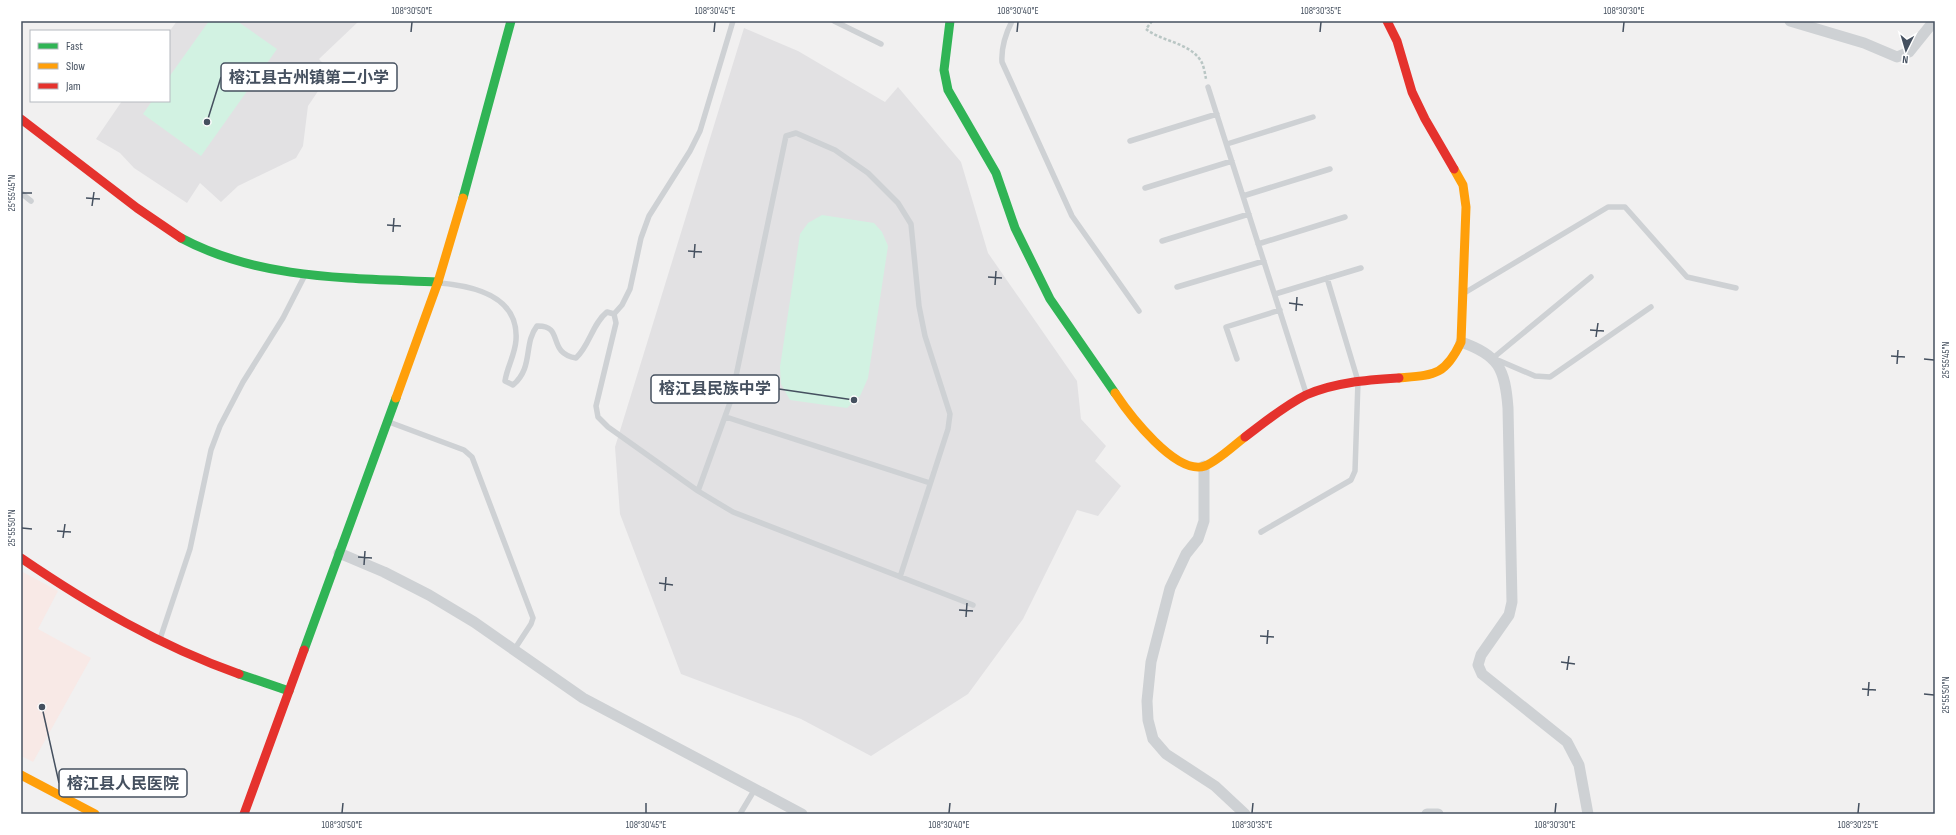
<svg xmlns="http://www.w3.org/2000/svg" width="1956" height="835" font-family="'Sofia Sans Condensed','Noto Sans SC',sans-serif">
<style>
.education{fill:#e2e1e3}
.medical{fill:#f8e9e6}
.pitch{fill:#d2f2e2}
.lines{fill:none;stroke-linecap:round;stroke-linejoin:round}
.path{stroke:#b9c6c4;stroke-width:2.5;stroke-dasharray:3 2;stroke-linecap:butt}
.lane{stroke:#ced1d4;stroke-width:5.5}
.street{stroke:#ced1d4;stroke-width:11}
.fast{stroke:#30b455;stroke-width:9}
.slow{stroke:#ff9f0a;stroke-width:9}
.jam{stroke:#e5322d;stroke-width:9}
.ticks{fill:none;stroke:#45505f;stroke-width:1.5}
.leader{fill:none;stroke:#45505f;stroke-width:1.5}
.callout-dot{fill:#45505f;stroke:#fff;stroke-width:1.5}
.callout{fill:#fff;stroke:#45505f;stroke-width:1.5}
.callout-label{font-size:16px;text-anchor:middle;font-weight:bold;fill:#45505f}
.neatline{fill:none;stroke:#45505f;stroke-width:1.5}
.ticks-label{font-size:10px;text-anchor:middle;fill:#45505f}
</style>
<rect width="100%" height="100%" fill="#f1f0f0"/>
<path class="education" d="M177 21H359L319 59 331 72 308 106 303 146 296 158 238 186 221 202 200 183 187 203 134 168 120 153 96 139 122 101H169V32Z
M744 28 798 51 885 102 898 87 961 162 988 253 1077 381 1081 419 1106 446 1095 461 1121 486 1098 516 1077 510 1023 619 968 694 871 756 801 719 681 674 620 514 615 447Z"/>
<path class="medical" d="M21 571 58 591 38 629 91 658 33 762 21 756Z"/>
<path class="pitch" d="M209 21H237L277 49 201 156 143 114 152 101H169V77Z
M822 215 874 223 882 232 888 246 868 378 860 396 847 408 790 400 781 384 780 367 800 234 808 223Z"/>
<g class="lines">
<path class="path" d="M1152 21 1146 29C1162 42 1189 42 1201 61 1204 66 1205 74 1206 79"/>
<path class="lane" d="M834 21 881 44
M1012 21C1005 35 1001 47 1002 62L1072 216 1139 311
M1208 87 1306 393
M1130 141 1217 114
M1227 144 1313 117
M1145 188 1232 161
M21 193 31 201
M1243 196 1330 169
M1162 241 1249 214
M1258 244 1345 217
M1591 277 1493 358 1535 376 1550 377 1651 307
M440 283C474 286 519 296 516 340 515 355 507 367 505 381L513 385C534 367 523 344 537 326 565 325 546 353 576 358 590 345 592 324 607 312L614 314 616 323 596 406 598 417 608 427 698 491 733 512 973 605
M1177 287 1264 261
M1466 292 1608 207H1625L1687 277 1736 288
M1275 294 1361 268
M614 314 622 305 630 289 641 238 649 216 690 151 700 131 733 21
M1237 359 1226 327 1280 310
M726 417 930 483
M389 422 464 450 472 457 533 618 531 624 514 650
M698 491 731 400 786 136 796 133 835 150 868 173 898 203 911 224 919 306 925 336 950 414 948 429 900 577
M1261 532 1351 480 1355 471 1358 381 1327 278
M160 639 190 549 211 450 220 426 243 382 283 318 305 275
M740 814 755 789"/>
<path class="street" d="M1790 21 1864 43 1897 57 1909 52 1934 21
M1461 342C1499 355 1505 369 1508 408L1512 602 1509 615 1481 655 1478 665 1482 674 1567 742 1579 765 1588 814
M1204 466V521L1198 539 1186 554 1170 588 1151 662 1147 701 1148 720 1153 739 1166 754 1215 786 1245 814
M339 553 384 572 429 595 474 622 583 698 802 814
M1427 814H1438"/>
<path class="fast" d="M950 21 944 70 948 90 996 173 1015 228 1050 299 1115 393
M463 198 511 21
M181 238C259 280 352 278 438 282
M304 650 396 398
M239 674 289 691"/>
<path class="slow" d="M1399 378C1434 375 1445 376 1461 342L1466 207 1463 185 1454 169
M1115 393C1129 414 1176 476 1205 466 1219 460 1233 446 1245 437
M396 398 438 282 463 198
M21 775 95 814"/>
<path class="jam" d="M1387 21 1397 41 1412 92 1425 119 1454 169
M21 119 137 208 181 238
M1245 437C1265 422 1284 406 1306 395 1335 382 1368 380 1399 378
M21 558C90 605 160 646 239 674
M244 814 304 650"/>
</g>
<path class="ticks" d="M411 32 412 22M714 32 715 22M1017 32 1018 22M1320 32 1321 22M1623 32 1624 22M22 193H32M86 198 100 199M92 206 94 192M387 225 401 226M393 232 394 218M688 251 702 252M694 258 695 244M988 277 1002 278M995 285 996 271M1289 303 1303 305M1296 311 1297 297M1590 330 1604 331M1596 337 1598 323M1891 356 1905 357M1924 359 1934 360M1897 364 1898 350M22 528 32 529M57 531 71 532M63 538 65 524M358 557 372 558M364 565 365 551M659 583 673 585M665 591 666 577M959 610 973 611M966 617 967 603M1260 636 1274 637M1267 644 1268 630M1561 662 1575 664M1567 670 1569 656M1862 689 1876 690M1924 694 1934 695M1868 696 1869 682M342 813 343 803M646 813V803M949 813 950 803M1252 813 1253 803M1555 813 1556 803M1858 813 1859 803"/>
<path class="leader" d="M207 122L221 77M854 400L779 389M42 707L59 783"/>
<g class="callout-dot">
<circle cx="207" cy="122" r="4"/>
<circle cx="854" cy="400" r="4"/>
<circle cx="42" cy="707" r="4"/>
</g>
<g class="callout">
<rect x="221" y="63" width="176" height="28" rx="4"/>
<rect x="651" y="375" width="128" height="28" rx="4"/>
<rect x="59" y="769" width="128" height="28" rx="4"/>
</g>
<g class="callout-label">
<text x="309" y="83">榕江县古州镇第二小学</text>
<text x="715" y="394">榕江县民族中学</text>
<text x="123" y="789">榕江县人民医院</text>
</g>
<rect width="1956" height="835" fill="none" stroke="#ffffff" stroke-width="44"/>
<rect x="30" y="30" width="140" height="72" fill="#ffffff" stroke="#b5b9bf"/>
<rect x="38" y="43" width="20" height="6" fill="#30b455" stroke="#b5b9bf"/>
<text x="66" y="50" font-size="12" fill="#45505f">Fast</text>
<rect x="38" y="63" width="20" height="6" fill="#ff9f0a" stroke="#b5b9bf"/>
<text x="66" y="70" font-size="12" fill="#45505f">Slow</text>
<rect x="38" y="83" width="20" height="6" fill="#e5322d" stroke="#b5b9bf"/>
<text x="66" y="90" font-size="12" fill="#45505f">Jam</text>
<g transform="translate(1906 50) rotate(185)" stroke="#ffffff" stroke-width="3" paint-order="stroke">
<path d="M0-3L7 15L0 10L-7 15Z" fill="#45505f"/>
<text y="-6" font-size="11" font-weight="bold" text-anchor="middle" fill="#45505f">N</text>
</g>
<rect x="22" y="22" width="1912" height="791" class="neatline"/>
<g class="ticks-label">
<text x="412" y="14">108°30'50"E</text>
<text x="715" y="14">108°30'45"E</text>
<text x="1018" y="14">108°30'40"E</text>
<text x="1321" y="14">108°30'35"E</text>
<text x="1624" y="14">108°30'30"E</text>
<text transform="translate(11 193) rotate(-90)" y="4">25°55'45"N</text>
<text transform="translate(1945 360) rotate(-90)" y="4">25°55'45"N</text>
<text transform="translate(11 528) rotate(-90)" y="4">25°55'50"N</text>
<text transform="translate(1945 695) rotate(-90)" y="4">25°55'50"N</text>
<text x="342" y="828">108°30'50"E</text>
<text x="646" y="828">108°30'45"E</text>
<text x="949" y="828">108°30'40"E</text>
<text x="1252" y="828">108°30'35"E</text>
<text x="1555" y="828">108°30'30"E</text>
<text x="1858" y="828">108°30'25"E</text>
</g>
</svg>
